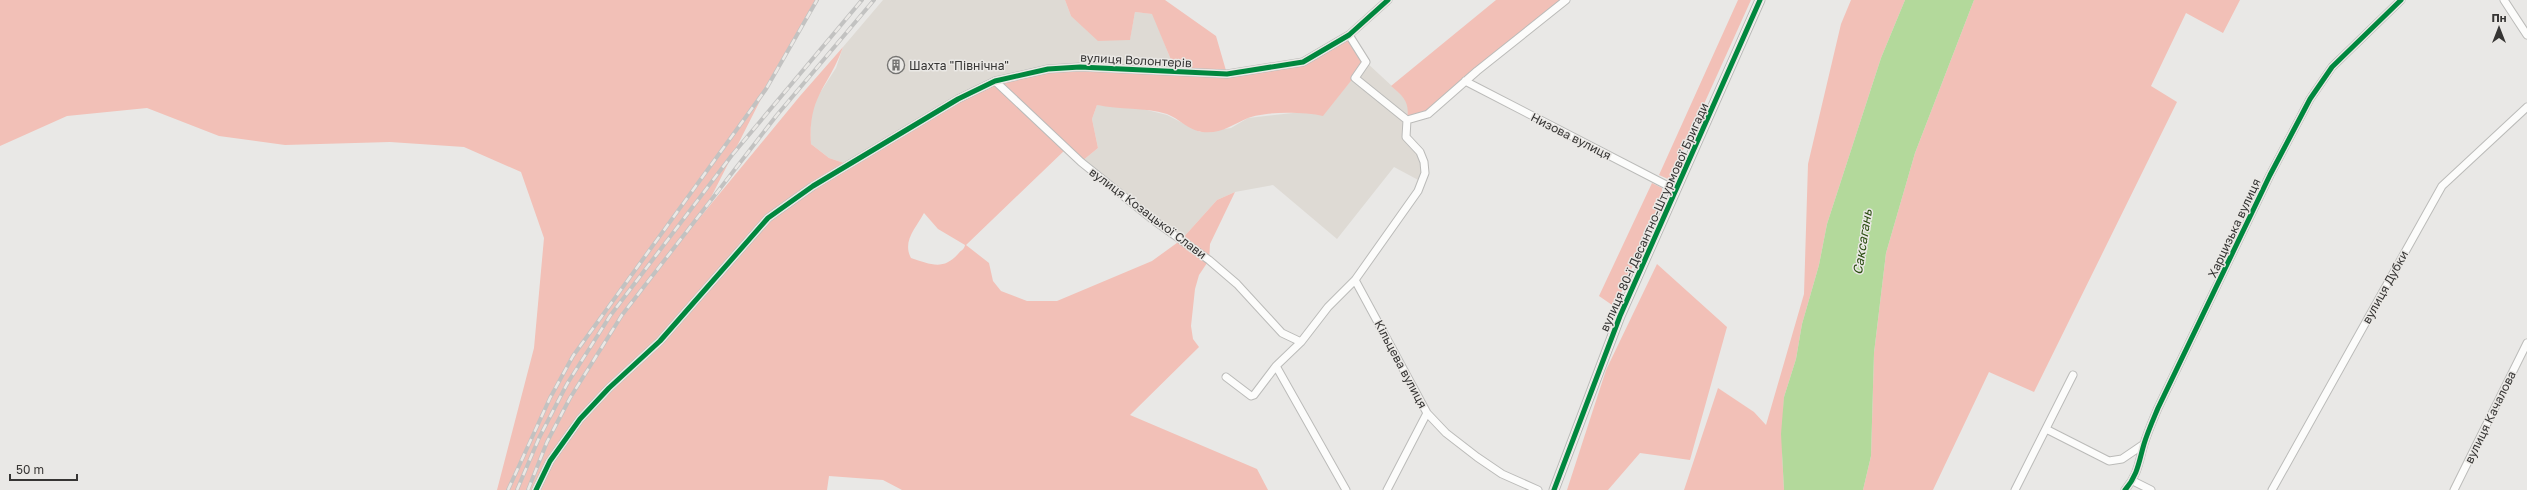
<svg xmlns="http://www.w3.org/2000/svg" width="2527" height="490" font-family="'Golos Text',sans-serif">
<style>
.built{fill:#dedad4}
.green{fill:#f2c0b7;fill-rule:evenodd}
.water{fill:#b3d99b}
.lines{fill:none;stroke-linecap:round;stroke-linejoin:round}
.minor-casing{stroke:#bbbbb9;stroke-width:9}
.tertiary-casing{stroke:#bbbbb9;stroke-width:11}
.minor{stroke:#fcfcfb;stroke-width:7}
.tertiary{stroke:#fcfcfb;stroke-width:9}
.rail-casing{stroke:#c2c2c1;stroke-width:4}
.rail{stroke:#eae8e5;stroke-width:2.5;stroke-dasharray:8;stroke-linecap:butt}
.cycleway-casing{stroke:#eae8e5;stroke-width:8}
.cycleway{stroke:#00873e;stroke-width:5}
.labels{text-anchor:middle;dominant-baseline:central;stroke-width:3;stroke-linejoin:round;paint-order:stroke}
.street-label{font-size:12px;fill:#363534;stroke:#eae8e5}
.poi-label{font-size:12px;fill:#363534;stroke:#eae8e5;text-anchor:start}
.water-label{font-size:13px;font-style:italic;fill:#2a4c10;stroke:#eae8e5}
</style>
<rect width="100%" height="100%" fill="#e9e8e6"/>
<path class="built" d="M883 0H1065L1071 16 1130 39 1135 12 1153 14 1176 73 846 166 844 163 829 158 811 144V115L816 99 836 68 843 47Z
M1366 62 1407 100 1409 108 1405 130 1420 152 1422 182 1394 167 1337 239 1273 185 1235 192 1217 200 1181 240 1081 162 1098 148 1092 119 1097 105 1143 109 1167 115 1200 132 1231 128 1248 118 1302 112 1323 115Z"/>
<path class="green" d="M0 0H817L766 89 702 215 800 96 843 47C829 87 808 95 811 144L829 158 844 163 846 166 976 90 1048 69 1176 72 1152 14 1135 12 1130 40 1098 41 1071 16 1065 0H1165L1216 36 1227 74 1303 62 1349 35 1366 62 1323 116C1304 112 1265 111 1248 118 1231 125 1222 134 1202 132 1190 131 1178 118 1167 114 1144 107 1120 110 1097 105L1092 119 1098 148 1081 162 1066 149 966 245 989 263 993 281 1001 291 1027 301H1057L1152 261 1181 240 1217 200 1235 192 1210 244 1209 260 1199 275 1195 289 1191 326 1193 339 1199 347 1130 415 1257 469 1268 490H902L883 480 829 476 827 490H497L534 348 544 238 521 172 464 147 390 142 285 145 219 136 147 108 67 116 0 146ZM924 213 938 229 965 245C964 250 961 250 958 254 943 271 930 264 911 258 902 241 916 228 924 213Z
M1496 0H1566L1428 114 1407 120C1410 102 1404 97 1391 86Z
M1738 0H1751L1671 177 1668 179 1659 175Z
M1851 0H1905L1881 58 1827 224 1819 265 1802 324 1796 359 1784 397 1782 452 1784 490H1684L1718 388 1754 412 1766 425 1804 294 1808 164 1841 24Z
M1974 0H2240L2223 33 2186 13 2151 86 2177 102 2034 392 1989 372 1933 490H1863L1871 456 1874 353 1886 253 1915 153Z
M1652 183 1662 188 1663 196 1615 307 1599 296Z
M1657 264 1727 327 1690 460 1640 453 1608 490H1567L1606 370Z"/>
<path class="water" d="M1905 0H1974L1915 153 1886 253 1874 353 1871 456 1863 490H1784L1781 434 1784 397 1796 359 1802 324 1819 265 1827 224 1881 58Z"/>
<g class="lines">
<g class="minor-casing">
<path id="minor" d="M2504 0 2527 35
M995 81 1081 162 1152 219 1209 260 1237 284 1282 333 1301 342
M1465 81 1676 190
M1407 120 1428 114 1477 71 1566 0
M1355 280 1427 413 1446 433 1477 457 1502 474 1538 490
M1276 366 1346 490
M1226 377 1251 396 1254 395 1276 366 1301 342 1328 307 1355 280 1418 191 1425 173 1424 162 1420 152 1406 137 1407 120 1355 78 1366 62 1349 35
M2046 429 2109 461 2122 459 2144 444
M2133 481 2151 490
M536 490 550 461 580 419 609 388 660 341 768 218 813 186 958 99 995 81 1048 69 1080 67 1227 74 1303 62 1349 35 1388 0
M1387 490 1427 413
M2015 490 2073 375
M2125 490C2138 475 2139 461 2144 444 2148 431 2153 420 2158 408L2270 175 2310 99 2332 67 2401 0
M2272 490 2442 186 2527 107
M2454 490 2527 343"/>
</g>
<g class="tertiary-casing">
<path id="tertiary" d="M1554 490 1620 316 1760 0"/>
</g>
<use href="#minor" class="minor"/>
<use href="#tertiary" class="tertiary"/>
<g class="rail-casing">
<path id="rail" d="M508 490 550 398 573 356 766 89 817 0
M517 490 539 438 567 384 610 316 732 155 862 0
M528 490 547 442 570 398 622 315 777 115 874 0"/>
</g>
<use href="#rail" class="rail"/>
<g class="cycleway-casing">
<path id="cycleway" d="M536 490 550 461 580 419 609 388 660 341 768 218 813 186 958 99 995 81 1048 69 1080 67 1227 74 1303 62 1349 35 1388 0
M1554 490 1620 316 1760 0
M2125 490C2138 475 2139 461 2144 444 2148 431 2153 420 2158 408L2270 175 2310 99 2332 67 2401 0"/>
</g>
<use href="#cycleway" class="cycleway"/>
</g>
<defs>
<g id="building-ring" transform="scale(0.9)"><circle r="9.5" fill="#eae8e5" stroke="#757472" stroke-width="1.5"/><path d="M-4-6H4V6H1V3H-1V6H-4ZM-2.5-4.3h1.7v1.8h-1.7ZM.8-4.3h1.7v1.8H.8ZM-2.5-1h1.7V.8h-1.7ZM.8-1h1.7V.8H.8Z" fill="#757472"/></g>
</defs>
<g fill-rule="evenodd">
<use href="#building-ring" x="896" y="65"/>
</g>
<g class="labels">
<g class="street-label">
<text transform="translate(1136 60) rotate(3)">вулиця Волонтерів</text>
<text transform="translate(1571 136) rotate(27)">Низова вулиця</text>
<text transform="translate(1148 213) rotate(37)">вулиця Козацької Слави</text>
<text transform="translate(1654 217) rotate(-66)">вулиця 80-ї Десантно-Штурмової Бригади</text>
<text transform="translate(2234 228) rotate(-65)">Харцизька вулиця</text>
<text transform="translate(2385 287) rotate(-61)">вулиця Дубки</text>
<text transform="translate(1401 364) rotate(62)">Кільцева вулиця</text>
<text transform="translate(2490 417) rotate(-64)">вулиця Качалова</text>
</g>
<g class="poi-label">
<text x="909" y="65">Шахта "Північна"</text>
</g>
<g class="water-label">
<text transform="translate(1862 242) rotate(-81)">Саксагань</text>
</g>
</g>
<g transform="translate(2499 28)" stroke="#eae8e5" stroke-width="3" paint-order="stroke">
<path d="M0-3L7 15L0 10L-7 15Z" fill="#363534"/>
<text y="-6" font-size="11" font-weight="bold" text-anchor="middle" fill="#363534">Пн</text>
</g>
<path d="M10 474v6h67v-6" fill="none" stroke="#363534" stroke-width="2"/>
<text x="16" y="474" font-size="12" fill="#363534" stroke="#eae8e5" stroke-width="3" paint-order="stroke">50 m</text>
</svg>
